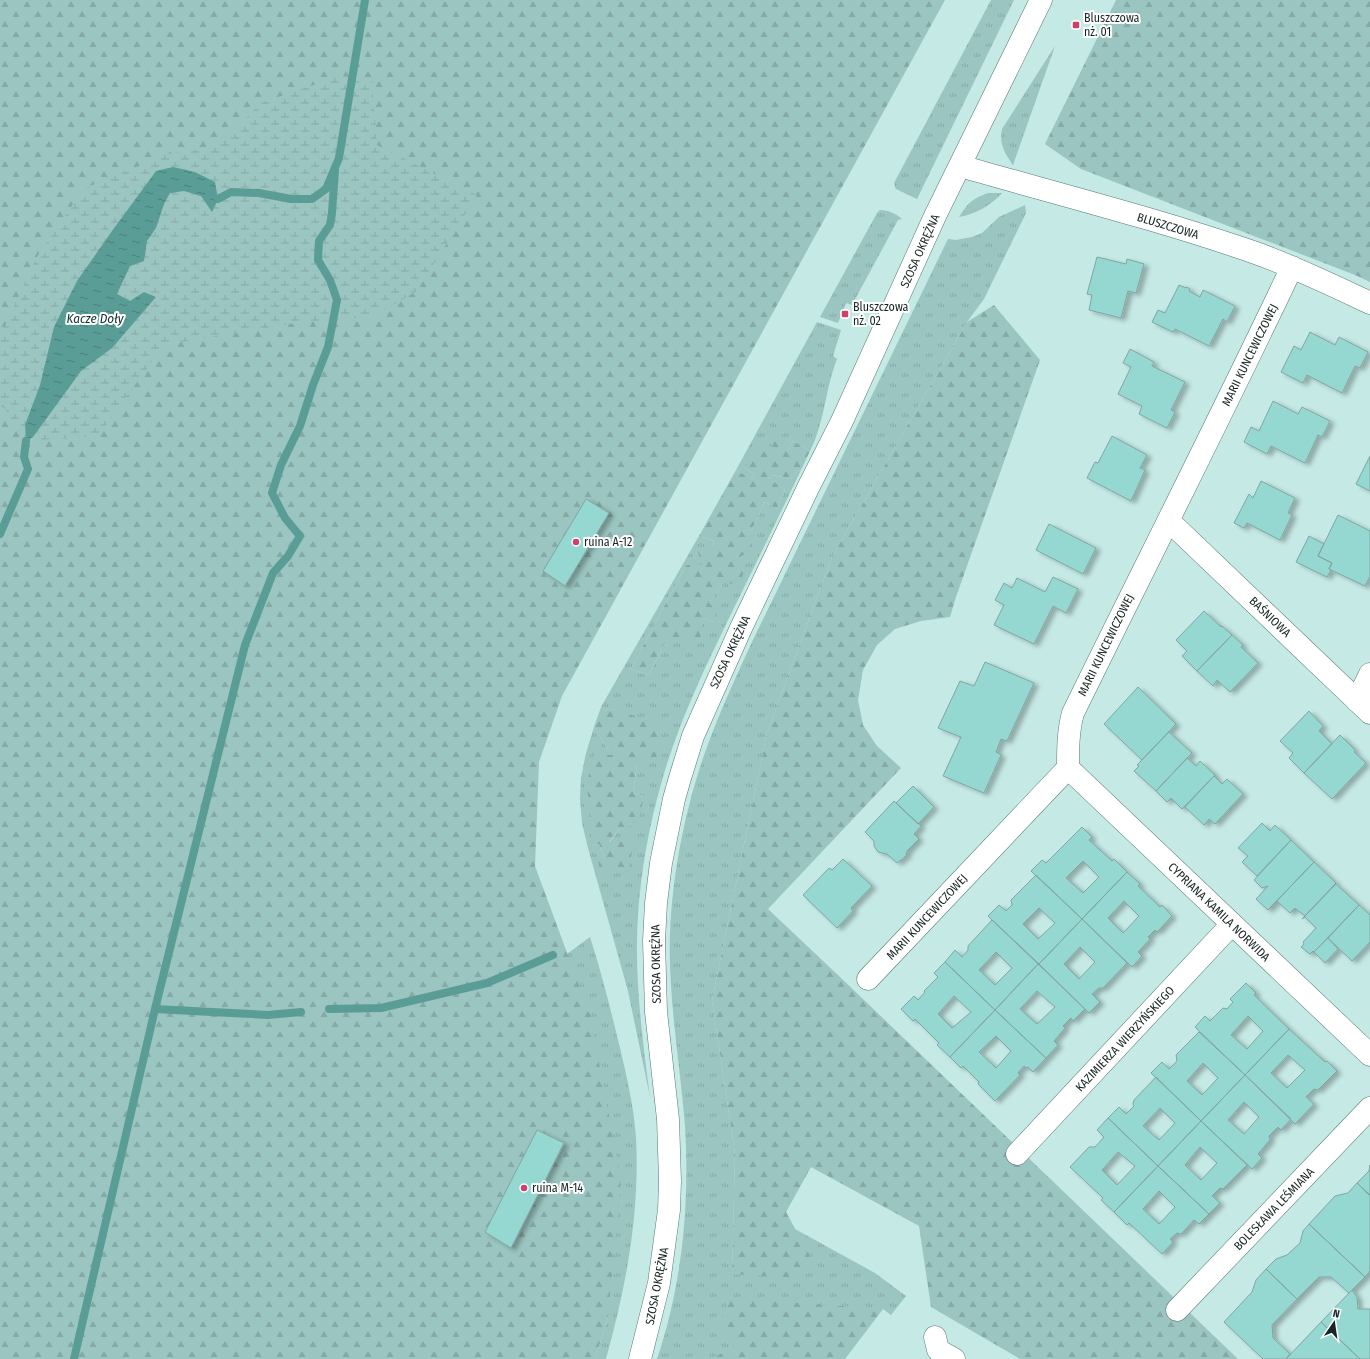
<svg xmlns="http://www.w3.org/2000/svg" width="1370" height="1359" font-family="'Fira Sans Condensed',sans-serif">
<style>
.grass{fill:url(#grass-tufts)}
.forest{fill:url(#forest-firs)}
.wetland{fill:url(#wetland-marsh)}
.water{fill:url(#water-ripples)}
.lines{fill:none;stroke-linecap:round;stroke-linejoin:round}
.stream{stroke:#5a9d96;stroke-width:8}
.building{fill:#95d8d1;stroke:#82a5a1;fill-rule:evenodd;filter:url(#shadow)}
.street-casing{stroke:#577875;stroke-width:23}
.secondary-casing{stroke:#577875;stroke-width:23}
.street{stroke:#fff;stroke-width:22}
.secondary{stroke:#fff;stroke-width:22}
.poi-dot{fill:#cf4068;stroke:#fff;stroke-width:1.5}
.labels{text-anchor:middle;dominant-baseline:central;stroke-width:4;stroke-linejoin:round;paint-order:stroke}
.poi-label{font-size:12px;fill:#182524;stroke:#fff;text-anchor:start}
.street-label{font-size:12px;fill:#182524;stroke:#fff}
.water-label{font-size:13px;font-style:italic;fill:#0d302d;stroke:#fff}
</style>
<defs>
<pattern id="grass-tufts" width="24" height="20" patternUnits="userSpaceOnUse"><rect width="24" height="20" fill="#9bc5c0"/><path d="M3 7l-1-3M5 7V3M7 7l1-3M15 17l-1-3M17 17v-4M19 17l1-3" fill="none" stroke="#85a9a5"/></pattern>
<pattern id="forest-firs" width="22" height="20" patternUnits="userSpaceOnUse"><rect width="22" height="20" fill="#9bc5c0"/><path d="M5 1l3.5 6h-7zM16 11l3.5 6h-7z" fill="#85a9a5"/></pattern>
<pattern id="wetland-marsh" width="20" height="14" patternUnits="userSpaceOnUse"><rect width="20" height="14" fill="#9bc5c0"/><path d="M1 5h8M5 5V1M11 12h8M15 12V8" fill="none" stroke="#85a9a5"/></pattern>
<pattern id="water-ripples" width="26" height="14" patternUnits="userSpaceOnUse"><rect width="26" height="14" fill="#5a9d96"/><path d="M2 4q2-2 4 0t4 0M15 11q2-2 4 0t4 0" fill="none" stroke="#49807a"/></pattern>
<filter id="shadow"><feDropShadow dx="4.5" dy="2.5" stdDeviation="2" flood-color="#0004"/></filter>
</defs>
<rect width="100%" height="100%" fill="#c5e9e5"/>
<path class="grass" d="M991 0H1014L917 199 896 189 894 183Z
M1055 46 1013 165C1004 153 999 143 1002 129Z
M988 193H1002C990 206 976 214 959 217 968 203 972 199 988 193Z
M1025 205 1026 213 984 299 967 322 832 557 767 733 712 1000 735 1154 732 1274 811 1260 795 1229 875 1273 906 1296 891 1315 883 1309 737 1345 711 1359H657C682 1285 690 1204 685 1126 680 1062 668 999 670 935 672 874 686 804 707 747 720 711 736 677 752 642L948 239 956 240 972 237 982 233 999 217Z
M880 210C888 210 897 214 902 219L898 220 852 305 846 303 838 323 820 317 877 213Z
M817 322 841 330 833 356 837 359C825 389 825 422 810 451L793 441 787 451 769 454 745 467 754 475 751 480 736 470Z
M802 468C778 518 754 568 729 618 703 672 677 726 661 784 649 826 641 871 638 915 634 976 642 1037 650 1097L628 991 588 848 582 823 580 799 581 778 586 753 594 727 612 755 592 846 599 844 604 857 600 872 609 843 644 796 633 793 637 764 663 724 601 707 699 536 714 541 713 548 704 566 686 565 631 669 649 675 666 640 703 619 714 622 709 603 723 583 739 557 742 532 752 529 765 502 777 509 785 489 769 480 772 475 790 479Z
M590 937C602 974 611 1011 620 1048 627 1078 634 1107 636 1138 640 1213 626 1287 606 1359H595L608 1317 567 954Z"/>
<path class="forest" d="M0 0H945L562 696 539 762 535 866 590 1015 621 1179 608 1317 595 1359H0Z
M1116 0H1370V282L1355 275 1081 169 1045 144Z
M994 305 1040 360 956 597 950 617 921 621 895 629 877 645 863 670 858 700 863 725 877 746 901 768 768 909 840 977 1238 1359H1020L931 1307 919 1226 811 1167 786 1212 812 1260 793 1278 732 1274 735 1154 712 1000 767 733 832 557 967 322Z
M782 435 787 451 793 441 810 451 802 468 790 479 773 475 769 479 785 489 777 509 765 502 752 529 742 532 752 542 748 553 739 557 745 570 739 584 723 583 709 603 716 610 714 622 703 619 700 642 666 640 649 675 631 669 686 565H703L696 548H713L714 541 699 536 736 470 751 479 754 475 745 467 757 449 769 454 773 436Z
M601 707 663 723 656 758 637 764 633 793 644 796 638 825 620 828 609 842 634 840 628 872H600L598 857H604L599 844 592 846 587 783 594 754 612 755 594 727Z
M729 1298 883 1309 845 1359H711L736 1345 719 1326Z"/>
<path class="wetland" d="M339 76 372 79 377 145 477 195 417 291 372 317 295 323 164 345 98 436 26 441 0 401V336L37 257 83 189 167 154 218 147 261 103Z"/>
<path class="water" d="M173 167 195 172 215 182 218 199 212 212 201 196 184 191 170 193 164 204 156 228 147 241 144 261 130 266 117 294 130 301 144 292 156 297 112 348 81 371 33 437 26 441 25 425 40 385 54 327 77 281 112 231 156 171Z"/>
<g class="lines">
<path class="stream" d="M218 199 231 192 259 193 291 199H312L326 189 339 158 365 0
M0 534 28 469 24 457 26 441
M155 1009 268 1015 301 1012
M329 1009 381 1008 487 983 553 955
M74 1359 155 1009 245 645 273 573 288 556 300 536 285 518 272 493 281 465 300 426 313 385 328 347 337 300 330 280 318 260 319 241 330 225 332 213 335 170"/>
</g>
<path class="building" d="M1097 257 1126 264 1127 259 1144 264 1136 293 1128 291 1121 318 1089 310 1092 295 1087 294Z
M1179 285 1186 288 1187 287 1190 289 1189 291 1200 297 1203 290 1235 306 1227 322 1223 319 1209 346 1175 329 1173 332 1152 322 1158 310 1165 313Z
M1310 332 1335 345 1339 337 1368 352 1360 368 1355 366 1342 393 1307 375 1303 383 1281 372 1294 346 1301 350Z
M1130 349 1154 362 1152 366 1185 382 1171 410 1175 412 1167 428 1139 414 1142 406 1118 394 1131 367 1123 363Z
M1273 401 1298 414 1302 407 1330 421 1322 437 1318 435 1305 463 1271 446 1267 454 1244 442 1251 427 1259 431Z
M1112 436 1147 455 1140 468 1145 470 1131 501 1087 478 1095 462 1098 463Z
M1370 456V491L1356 484Z
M1261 481 1295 498 1288 513 1292 515 1280 540 1247 523 1244 528 1234 523 1249 494 1253 498Z
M586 499 609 513 565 586 543 571Z
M1338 515 1370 531V576L1365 586 1329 569 1332 563 1318 556Z
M1049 524 1096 548 1083 574 1036 550Z
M1309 536 1324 544 1318 556 1332 563 1329 569 1331 570 1327 577 1296 562Z
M1053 577 1078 589 1066 613 1053 606 1034 644 994 625 1004 605 995 600 1004 583 1012 588 1017 578 1045 592Z
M1204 611 1221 627 1222 626 1232 635 1197 671 1182 656 1187 651 1176 640Z
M1232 635 1243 645 1241 647 1258 663 1230 692 1217 680 1213 686 1197 671Z
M985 662 1034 683 1007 741 1001 739 996 752 1001 755 984 793 943 776 961 737 938 728 960 681 974 686Z
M1138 687 1176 724 1142 760 1104 724Z
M1309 711 1323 726 1319 731 1332 744 1304 773 1289 758 1293 753 1280 741Z
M1169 732 1192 753 1156 791 1134 771 1139 766 1137 765Z
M1340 735 1355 750 1354 752 1366 763 1332 799 1304 773Z
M1187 758 1196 766 1200 761 1215 775 1182 809 1171 798 1167 802 1156 791Z
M1214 776 1222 784 1227 779 1243 794 1215 824 1209 819 1204 825 1185 807Z
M913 786 934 807 918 824 896 803Z
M894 801 921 826 914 834 919 839 907 851 906 856 897 863 887 854 878 852 874 846V841L865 832Z
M1262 823 1270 831 1275 825 1291 840 1257 876 1242 862 1248 856 1238 848Z
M1082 827 1092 837 1089 840 1112 861 1114 859 1127 872 1082 919 1031 871 1042 860 1046 863ZM1083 861 1099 877 1083 893 1066 878Z
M1291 840 1314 862 1268 910 1256 899 1268 886 1262 888 1254 880Z
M843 859 872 886 851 908 853 911 837 928 803 895 829 868 832 870Z
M1314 862 1336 883 1302 919 1305 916 1295 908 1290 913 1277 901 1268 910Z
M1127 872 1140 884 1138 886 1160 907 1162 905 1172 916 1157 932 1155 930 1148 937 1150 939 1138 952 1142 956 1132 967 1082 919ZM1124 901 1139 916 1123 933 1108 918Z
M1036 875 1082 919 1039 964 988 916 999 905 1006 911 1012 905 1011 900ZM1039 908 1055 923 1038 939 1023 924Z
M1336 884 1359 905 1314 952 1313 951 1310 954 1301 947 1304 944 1303 942 1316 928 1305 917 1302 919Z
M1359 905 1370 915V942L1352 961 1328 938Z
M1082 919 1127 963 1103 988H1099L1092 994 1100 1002 1089 1013 1039 964ZM1080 947 1095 962 1079 979 1064 964Z
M992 920 1038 964 995 1010 945 962 955 950 962 957 968 950V946ZM996 952 1012 968 995 985 979 970Z
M1328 938 1338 949 1325 963 1314 952Z
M945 962 995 1010 950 1057 937 1045 939 1043 915 1019 913 1021 901 1009 914 996 918 1000 925 992 924 991 938 977 934 973ZM954 996 971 1012 952 1028 938 1014Z
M1038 964 1085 1009 1073 1021 1071 1018 1063 1026 1065 1028 1054 1041 1058 1045 1046 1058 995 1010ZM1037 991 1055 1007 1037 1024 1020 1009Z
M1246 983 1256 993 1254 995 1289 1029 1245 1075 1195 1027 1205 1016 1210 1021 1223 1008 1227 1009 1233 1002 1230 999ZM1248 1016 1263 1031 1247 1049 1231 1035Z
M995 1010 1046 1058 1033 1072 1028 1067 1026 1068 1024 1066 1018 1073 1020 1075 995 1101 978 1084 979 1082 963 1066 961 1068 950 1057ZM996 1036 1011 1051 996 1068 979 1052Z
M1289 1029 1325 1062 1327 1061 1337 1071 1319 1089 1317 1090 1314 1089 1306 1097 1314 1104 1295 1124 1245 1075ZM1288 1055 1305 1070 1287 1088 1271 1073Z
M1199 1032 1245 1075 1201 1121 1151 1073 1162 1062 1169 1069 1177 1061 1176 1055ZM1203 1063 1218 1078 1202 1095 1187 1081Z
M1245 1075 1291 1119 1281 1130 1278 1127 1269 1136 1270 1140 1269 1141 1258 1154 1262 1158 1252 1169 1201 1121ZM1244 1102 1259 1117 1244 1134 1228 1120Z
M1156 1077 1201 1121 1158 1166 1108 1118 1119 1107 1126 1114 1134 1106 1133 1104 1134 1100ZM1160 1108 1175 1123 1159 1140 1143 1126Z
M1108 1118 1158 1166 1114 1212 1101 1200 1103 1198 1070 1167 1089 1147H1095L1104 1137 1097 1130ZM1118 1152 1135 1166 1117 1185 1102 1170Z
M1201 1121 1247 1165 1223 1189 1220 1188 1212 1196 1220 1203 1209 1214 1158 1166ZM1200 1147 1217 1163 1201 1180 1185 1165Z
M537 1130 564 1143 511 1248 485 1232Z
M1370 1165V1194L1369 1195 1357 1183 1369 1171Z
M1158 1166 1209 1214 1199 1224 1194 1220 1181 1234 1177 1233 1170 1239 1173 1242 1162 1254 1129 1223 1127 1225 1114 1212ZM1159 1191 1175 1207 1159 1224 1143 1209Z
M1357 1183 1370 1195V1271L1365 1277 1309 1224 1335 1196 1348 1193Z
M1309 1224 1365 1277 1349 1293 1331 1277H1319L1297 1299 1266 1269 1276 1259 1287 1255 1300 1243 1303 1231Z
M1266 1269 1297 1299 1272 1325 1273 1338 1290 1354 1286 1359H1263L1224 1322 1252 1292 1256 1280Z
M1352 1290 1357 1297 1358 1309H1370V1359H1360L1321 1322Z
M1321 1322 1360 1359H1286Z"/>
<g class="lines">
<g class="street-casing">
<path id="street" d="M960 166C1058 194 1157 219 1253 252 1293 266 1332 285 1370 303
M1169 521 1370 713
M1357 701 1370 674
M1068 768 1370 1055
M868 979 1068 768C1068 749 1068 731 1073 713 1146 564 1221 417 1292 267
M1017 1154 1232 924
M1177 1310 1370 1108
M935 1337 938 1350 954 1359"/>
</g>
<g class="secondary-casing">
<path id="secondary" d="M640 1359 659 1283 669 1210 670 1181 668 1119 656 1012 654 941 656 903 661 863 674 799 680 778 693 736 741 628 808 488 842 421 935 216 1041 0"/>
</g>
<use href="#street" class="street"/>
<use href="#secondary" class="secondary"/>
</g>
<g class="poi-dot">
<rect x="1072" y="21" width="8" height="8" rx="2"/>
<rect x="841" y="310" width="8" height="8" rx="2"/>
<circle cx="576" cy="542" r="4"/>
<circle cx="524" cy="1188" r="4"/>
</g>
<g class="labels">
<g class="poi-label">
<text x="1084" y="18">Bluszczowa<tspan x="1084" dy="14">nż. 01</tspan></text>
<text x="853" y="307">Bluszczowa<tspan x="853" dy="14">nż. 02</tspan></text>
<text x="584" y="542">ruina A-12</text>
<text x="532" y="1188">ruina M-14</text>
</g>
<g class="street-label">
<text transform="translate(1168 226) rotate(17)">BLUSZCZOWA</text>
<text transform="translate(920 251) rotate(-66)">SZOSA OKRĘŻNA</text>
<text transform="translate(1250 355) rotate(-64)">MARII KUNCEWICZOWEJ</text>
<text transform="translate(1270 617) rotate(44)">BAŚNIOWA</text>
<text transform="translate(1106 645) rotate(-64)">MARII KUNCEWICZOWEJ</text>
<text transform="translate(730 652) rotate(-65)">SZOSA OKRĘŻNA</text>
<text transform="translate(1219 912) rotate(44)">CYPRIANA KAMILA NORWIDA</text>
<text transform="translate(927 917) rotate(-47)">MARII KUNCEWICZOWEJ</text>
<text transform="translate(656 964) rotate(-91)">SZOSA OKRĘŻNA</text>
<text transform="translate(1125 1039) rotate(-47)">KAZIMIERZA WIERZYŃSKIEGO</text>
<text transform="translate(1274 1209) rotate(-46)">BOLESŁAWA LEŚMIANA</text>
<text transform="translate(657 1286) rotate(-79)">SZOSA OKRĘŻNA</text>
</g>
<g class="water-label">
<text x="95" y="318">Kacze Doły</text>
</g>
</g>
<g transform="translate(1334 1323) rotate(13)" stroke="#ffffff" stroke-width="3" paint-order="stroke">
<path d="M0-3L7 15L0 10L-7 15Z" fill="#182524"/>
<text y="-6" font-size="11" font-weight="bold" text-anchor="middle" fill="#182524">N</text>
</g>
</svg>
